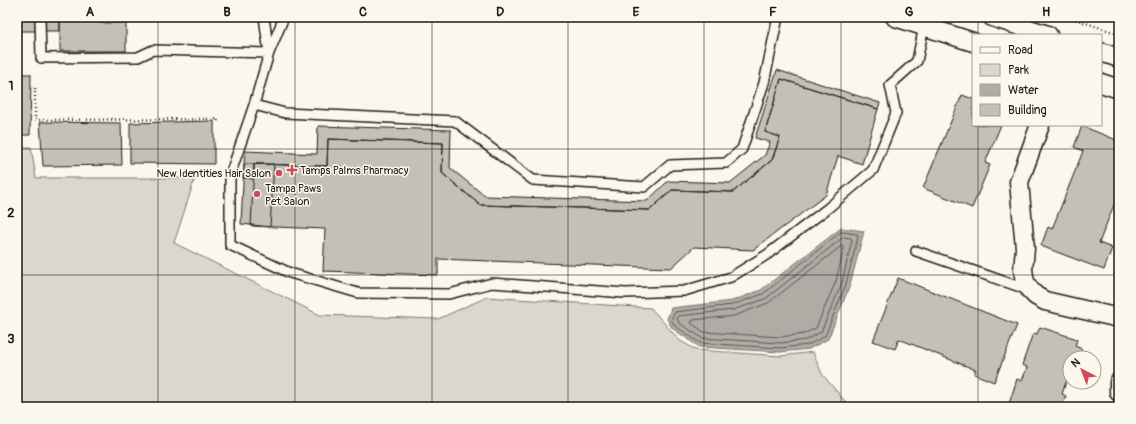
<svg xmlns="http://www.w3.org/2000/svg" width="1136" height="424" font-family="Pangolin,sans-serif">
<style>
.green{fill:#dad7ce;stroke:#7b7a75}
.water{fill:#afaca5;stroke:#74726e}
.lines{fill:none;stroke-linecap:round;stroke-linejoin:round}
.shore{stroke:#575653;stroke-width:1}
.building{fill:#c3c0b8;stroke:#1c1c1c}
.service-casing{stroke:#1c1c1c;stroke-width:12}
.minor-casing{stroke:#1c1c1c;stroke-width:21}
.path{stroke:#1c1c1c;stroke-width:2.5;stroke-dasharray:1 3;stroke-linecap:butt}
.service{stroke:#fbf7ec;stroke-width:9}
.minor{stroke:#fbf7ec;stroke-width:18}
.grid{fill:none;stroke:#1c1c1c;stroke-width:1;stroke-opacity:0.55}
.poi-dot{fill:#d1495b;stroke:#fbf7ec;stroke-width:1.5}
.labels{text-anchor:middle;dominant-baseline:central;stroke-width:3;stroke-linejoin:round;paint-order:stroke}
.poi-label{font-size:11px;fill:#1c1c1c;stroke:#fbf7ec;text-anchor:start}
.neatline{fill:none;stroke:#1c1c1c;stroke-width:1.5}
.grid-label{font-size:13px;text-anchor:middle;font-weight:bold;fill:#1c1c1c}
</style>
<rect width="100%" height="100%" fill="#fbf7ec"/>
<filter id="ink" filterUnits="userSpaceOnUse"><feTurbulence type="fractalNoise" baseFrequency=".025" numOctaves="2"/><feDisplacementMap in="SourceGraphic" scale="8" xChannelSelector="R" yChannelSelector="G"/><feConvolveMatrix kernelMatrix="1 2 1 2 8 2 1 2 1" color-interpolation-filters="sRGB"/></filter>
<g filter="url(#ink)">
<path class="green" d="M17 147H31L36 178H195L174 243 320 315 438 319 487 297 651 308 679 340 696 350 781 356 813 352 822 374 850 407H17Z"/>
<path class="water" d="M841 228 864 231 850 285 828 339 809 349 780 352 699 347 672 328 667 319 671 308 732 301 761 290Z"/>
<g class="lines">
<path class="shore" d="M841 232 857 234 858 237 846 284 825 336 808 345 780 348 700 343 675 326 671 319 675 312 732 305 763 294Z
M844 237 851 238 852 240 842 283 821 332 806 340 780 343 702 338 679 323 677 319 678 316 733 310 765 299Z
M842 246 844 248 836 281 816 328 804 334 780 337 704 332 691 323 693 320 734 316 768 303Z"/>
</g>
<path class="building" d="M17 17H60V31H17Z
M60 17H99V23H126V51H60Z
M777 70 880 103 878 109 781 79 765 132 780 137 772 160 733 192 672 190 650 210 480 205 442 173 443 143 328 139 327 166 254 164V179L243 178 245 151 317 154 318 126 451 130 450 168 485 196 647 201 668 181 730 183 765 155 770 142 755 138Z
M17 74H31L30 135H17Z
M781 79 878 109 862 164 838 156 826 195 753 250 694 247 671 268 438 259V275L323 271 325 229 251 226 254 164 327 166 328 139 443 143 442 173 480 205 650 210 672 190 733 192 772 160 780 137 765 132Z
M962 95 973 99V125H1001L985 163 990 165 972 208 923 188Z
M214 121V164L130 163V123Z
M40 122 121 123 122 165 43 166Z
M1082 126 1119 141V192L1099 243 1112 248 1104 270 1041 246 1048 227 1052 229 1083 151 1074 147Z
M244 164H274L270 227 241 224Z
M898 278 1017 325 994 382 974 374 976 370 899 339 895 349 873 341Z
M1040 327 1077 339 1075 346 1082 349 1079 358H1070V382H1071V383L1066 382 1062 394 1066 396 1062 407H1008L1017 379 1022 381 1027 367 1022 365 1033 333 1037 334Z"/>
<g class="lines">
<g class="service-casing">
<path id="service" d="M40 17 41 58 138 57 153 50 269 53
M264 17 269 53
M284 17 269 53 254 105 285 113 455 121 533 180 644 187 670 165 726 163 742 149 764 83 778 17
M254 105 230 175V245L290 273 358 293 449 294 492 283 625 293 684 291 731 277 768 254 828 208 873 170 896 113 890 85 917 61 924 26
M916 251 1029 290"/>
</g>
<g class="minor-casing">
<path id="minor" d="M895 17 973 42
M992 17 1048 35
M1101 52 1119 58
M1101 83 1119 89
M1040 125 1019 182 1025 248 1023 270 1025 282 1030 290 1036 296 1045 301 1119 318
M1119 382V392"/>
</g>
<path class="path" d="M1068 17 1119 34
M35 88V120L218 119 217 124"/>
<use href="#service" class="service"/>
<use href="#minor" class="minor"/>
</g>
</g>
<path class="grid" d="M158 17V407M295 17V407M432 17V407M568 17V407M704 17V407M841 17V407M978 17V35M978 125V407M17 149H1119M17 275H1119"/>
<g class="poi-dot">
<path d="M290 164h4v4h4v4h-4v4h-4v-4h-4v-4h4z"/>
<circle cx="279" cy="173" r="4"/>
<circle cx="257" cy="194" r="4"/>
</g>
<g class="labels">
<g class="poi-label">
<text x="300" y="170">Tamps Palms Pharmacy</text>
<text x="271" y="173" text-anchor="end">New Identities Hair Salon</text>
<text x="265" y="188">Tampa Paws<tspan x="265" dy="13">Pet Salon</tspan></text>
</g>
</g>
<rect width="1136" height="424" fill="none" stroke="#fbf7ec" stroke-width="44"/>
<rect x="972" y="34" width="130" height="92" fill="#fbf7ec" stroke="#a29f99"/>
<rect x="980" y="47" width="20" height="6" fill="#fbf7ec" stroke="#a29f99"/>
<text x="1008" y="54" font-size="12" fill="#1c1c1c">Road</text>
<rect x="980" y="64" width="20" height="12" fill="#dad7ce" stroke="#a29f99"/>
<text x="1008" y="74" font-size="12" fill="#1c1c1c">Park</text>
<rect x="980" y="84" width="20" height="12" fill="#afaca5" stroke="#a29f99"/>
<text x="1008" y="94" font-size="12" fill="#1c1c1c">Water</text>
<rect x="980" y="104" width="20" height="12" fill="#c3c0b8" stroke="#a29f99"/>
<text x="1008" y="114" font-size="12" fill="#1c1c1c">Building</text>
<g transform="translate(1082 370) rotate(318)"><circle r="19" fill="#fbf7ec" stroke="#a29f99"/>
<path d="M0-3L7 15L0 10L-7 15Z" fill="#d1495b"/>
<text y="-6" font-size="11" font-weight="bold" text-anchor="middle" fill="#1c1c1c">N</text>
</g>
<rect x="22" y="22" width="1092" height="380" class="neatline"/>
<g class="grid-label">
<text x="90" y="16">A</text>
<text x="227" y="16">B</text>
<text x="363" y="16">C</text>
<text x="500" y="16">D</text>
<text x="636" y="16">E</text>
<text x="773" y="16">F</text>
<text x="909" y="16">G</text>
<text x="1046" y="16">H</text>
<text x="11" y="90">1</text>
<text x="11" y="217">2</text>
<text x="11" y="343">3</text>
</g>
</svg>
